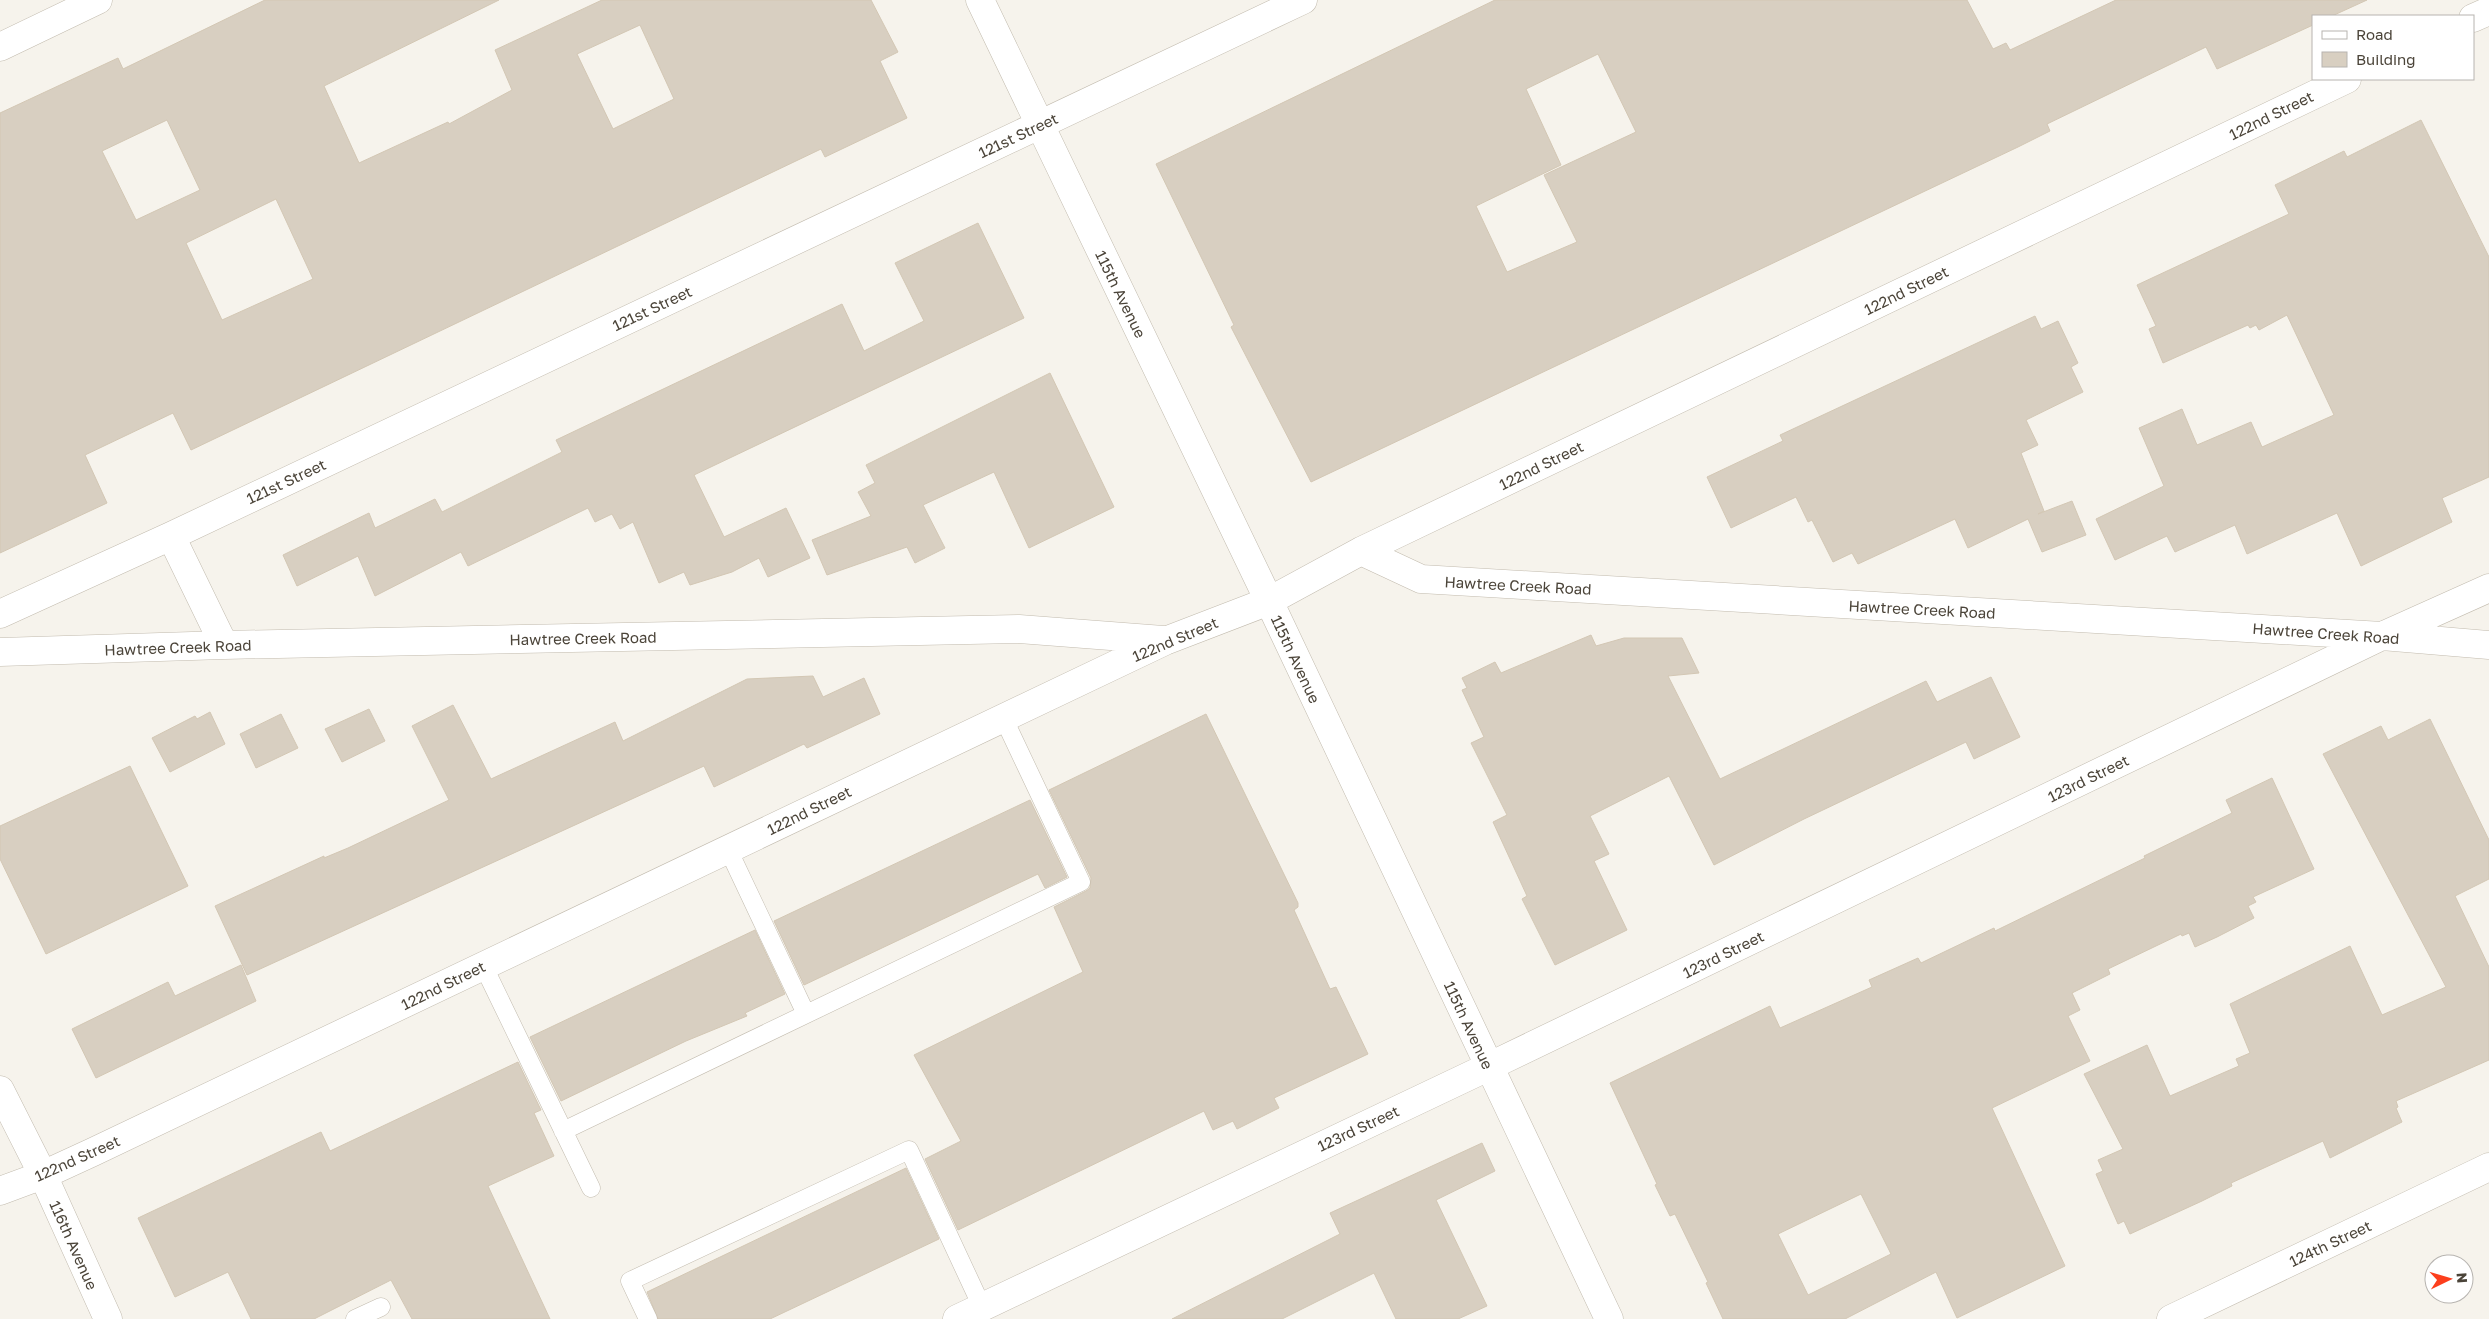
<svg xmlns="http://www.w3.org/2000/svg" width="2489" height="1319" font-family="'Golos Text',sans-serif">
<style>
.building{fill:#d8cfc1;stroke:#d3c7b4;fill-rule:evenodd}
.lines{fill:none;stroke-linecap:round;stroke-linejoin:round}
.service-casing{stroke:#c2bbae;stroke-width:19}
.minor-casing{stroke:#c2bbae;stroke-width:29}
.service{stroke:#fff;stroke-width:18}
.minor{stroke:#fff;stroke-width:28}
.labels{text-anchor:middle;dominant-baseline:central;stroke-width:4.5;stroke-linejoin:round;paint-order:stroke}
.street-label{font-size:15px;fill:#4b4439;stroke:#fff}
</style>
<rect width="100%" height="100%" fill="#f6f3ec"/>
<path class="building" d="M265 0H499L324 86 359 163 448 122 449 124 512 90 495 50 602 0H871L898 52 880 61 907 118 825 157 821 149 191 450 173 413 85 455 107 503 0 553V113L118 58 123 69ZM640 25 674 99 613 129 577 54ZM167 120 200 190 136 220 102 151ZM276 199 313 279 222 320 186 243Z
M1495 0H1967L1993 49 2006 43 2010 50 2116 0H2367L2332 16H2313V25L2217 69 2206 47 2047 124 2050 131 2018 147 1311 482 1231 327 1234 325 1156 164ZM1598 54 1636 132 1544 175 1577 242 1507 272 1476 206 1561 165 1526 89Z
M2421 120 2489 257V477L2442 498 2452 522 2361 566 2337 513 2247 554 2235 525 2175 552 2167 536 2115 560 2096 519 2164 486 2139 428 2182 409 2197 445 2251 422 2262 447 2334 415 2287 315 2259 330 2256 325 2250 328 2248 325 2163 363 2149 329 2156 326 2137 285 2289 214 2275 185 2344 151 2347 157Z
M978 223 1024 318 694 475 724 537 786 508 810 558 768 577 759 558 732 572 690 585 684 572 659 583 633 522 620 529 612 514 595 522 588 508 468 566 461 552 375 596 358 556 297 586 283 555 369 513 375 528 435 499 442 512 562 452 556 440 842 304 864 351 924 321 895 263Z
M2035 316 2041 329 2058 321 2078 363 2071 367 2083 392 2026 420 2038 445 2021 453 2044 511 2038 514 2072 501 2086 535 2042 552 2028 519 1968 548 1955 519 1858 564 1852 553 1833 562 1812 520 1808 522 1796 497 1731 528 1707 477 1783 441 1780 435Z
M1050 373 1114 507 1029 548 994 472 923 505 945 548 915 563 907 547 827 575 812 540 871 516 858 492 875 483 866 465Z
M1591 635 1596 646 1624 638H1682L1699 673 1668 676 1720 779 1926 681 1937 702 1991 677 2020 737 1974 759 1966 742 1804 819 1714 865 1669 776 1590 816 1609 854 1594 861 1627 930 1555 965 1522 899 1527 896 1493 822 1507 815 1471 743 1484 737 1462 690 1467 688 1462 678 1495 662 1501 673Z
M813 676 823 697 864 678 880 714 807 748 804 744 714 787 704 766 247 975 215 906 324 856V858L348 848 449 800 412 726 453 705 491 779 615 722 623 741 747 679Z
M369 709 385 741 342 762 325 729Z
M210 712 225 744 170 772 152 738 195 716 197 719Z
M281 714 298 748 256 768 240 734Z
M1206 714 1298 903V907L1294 910 1330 989 1336 987 1368 1054 1274 1098 1279 1108 1237 1129 1233 1121 1213 1130 1204 1111 958 1230 925 1159 961 1141 914 1055 1083 972 1054 907 1086 891 1090 888 1091 878 1049 790Z
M2430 719 2489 840V879L2455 896 2489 967V1060L2396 1101 2398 1107 2396 1108 2402 1122 2330 1158 2323 1141 2231 1183 2232 1186 2202 1201 2130 1234 2124 1221 2118 1224 2096 1174 2103 1171 2098 1160 2123 1149 2084 1074 2147 1045 2170 1096 2239 1066 2236 1059 2250 1053 2230 1004 2350 946 2382 1015 2446 987 2323 754 2381 726 2388 740Z
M130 766 188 886 46 954 0 859V826Z
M2272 778 2314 869 2253 897 2256 902 2248 906 2254 918 2217 937 2195 947 2189 933 2182 936 2181 934 2108 969 2110 974 2072 993 2080 1010 2068 1016 2090 1061 1992 1108 2065 1266 1957 1318 1936 1272 1845 1319H1723L1706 1283 1708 1282 1675 1214 1670 1216 1655 1185 1657 1184 1610 1083 1770 1006 1780 1028 1872 987 1869 980 1918 958 1921 963 1994 928 1995 931 2145 858 2144 856 2232 813 2226 800ZM1861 1194 1891 1254 1808 1295 1778 1234Z
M1030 800 1067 877 1045 888 1038 874 804 985 774 921Z
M755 930 785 994 745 1013 747 1016 686 1041 561 1101 530 1037Z
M241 965 256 1001 96 1078 72 1029 168 982 175 996Z
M518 1062 541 1110 534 1113 554 1156 488 1186 550 1319H412L391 1280 314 1319H251L228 1272 175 1297 138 1218 321 1132 330 1151Z
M1482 1143 1495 1171 1436 1200 1487 1306 1458 1319H1396L1374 1273 1282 1319H1172L1340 1234 1330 1213Z
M906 1168 939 1239 770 1319H658L647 1292Z"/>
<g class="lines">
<g class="service-casing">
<path id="service" d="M728 849 806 1014
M483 965 591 1188
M563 1131 1081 882 1003 717
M355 1319 381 1307
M648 1319 630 1281 909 1150 982 1307"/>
</g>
<g class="minor-casing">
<path id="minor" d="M980 0 1269 601 1609 1319
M2473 18 2489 11
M0 47 98 0
M171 536 224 645
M1361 551 1421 579 2382 636 2489 645
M0 614 171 536 1303 0
M0 652 224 645 1019 629 1163 640
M0 1090 43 1175 108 1319
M0 1191 43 1175 93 1152 1165 641 1269 601 1361 551 2347 79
M957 1319 1488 1067 2382 636 2489 588
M2171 1319 2489 1167"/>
</g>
<use href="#service" class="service"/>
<use href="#minor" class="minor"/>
</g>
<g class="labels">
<g class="street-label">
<text transform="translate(2271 115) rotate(-26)">122nd Street</text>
<text transform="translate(1018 135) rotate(-25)">121st Street</text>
<text transform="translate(1906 290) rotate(-26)">122nd Street</text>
<text transform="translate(1121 294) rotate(64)">115th Avenue</text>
<text transform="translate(652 308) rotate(-25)">121st Street</text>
<text transform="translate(1541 465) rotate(-26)">122nd Street</text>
<text transform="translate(286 481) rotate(-25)">121st Street</text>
<text transform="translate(1518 585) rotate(3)">Hawtree Creek Road</text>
<text transform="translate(1922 609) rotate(3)">Hawtree Creek Road</text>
<text transform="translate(2326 633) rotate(4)">Hawtree Creek Road</text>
<text transform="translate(583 638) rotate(-1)">Hawtree Creek Road</text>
<text transform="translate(1175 639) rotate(-23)">122nd Street</text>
<text transform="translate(178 647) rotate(-2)">Hawtree Creek Road</text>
<text transform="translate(1296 659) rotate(65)">115th Avenue</text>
<text transform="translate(2088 778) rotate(-26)">123rd Street</text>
<text transform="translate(809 810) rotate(-26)">122nd Street</text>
<text transform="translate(1723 954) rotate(-26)">123rd Street</text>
<text transform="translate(443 985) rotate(-26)">122nd Street</text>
<text transform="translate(1469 1025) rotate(65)">115th Avenue</text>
<text transform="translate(1358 1128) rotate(-25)">123rd Street</text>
<text transform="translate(77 1158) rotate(-24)">122nd Street</text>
<text transform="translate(2330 1243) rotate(-25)">124th Street</text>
<text transform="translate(74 1245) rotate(66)">116th Avenue</text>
</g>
</g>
<rect x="2312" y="15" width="162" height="65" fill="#ffffff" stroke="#b7b4b0"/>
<rect x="2322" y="31" width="25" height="8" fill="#ffffff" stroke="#b7b4b0"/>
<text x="2356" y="40" font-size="15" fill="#4b4439">Road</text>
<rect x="2322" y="52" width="25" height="15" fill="#d8cfc1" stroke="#b7b4b0"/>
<text x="2356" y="65" font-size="15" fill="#4b4439">Building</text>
<g transform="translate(2449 1279) rotate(85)"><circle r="24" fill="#ffffff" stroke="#b7b4b0"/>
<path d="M0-4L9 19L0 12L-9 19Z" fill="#fc3f1d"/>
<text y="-8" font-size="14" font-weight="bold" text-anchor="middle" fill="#4b4439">N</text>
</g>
</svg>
